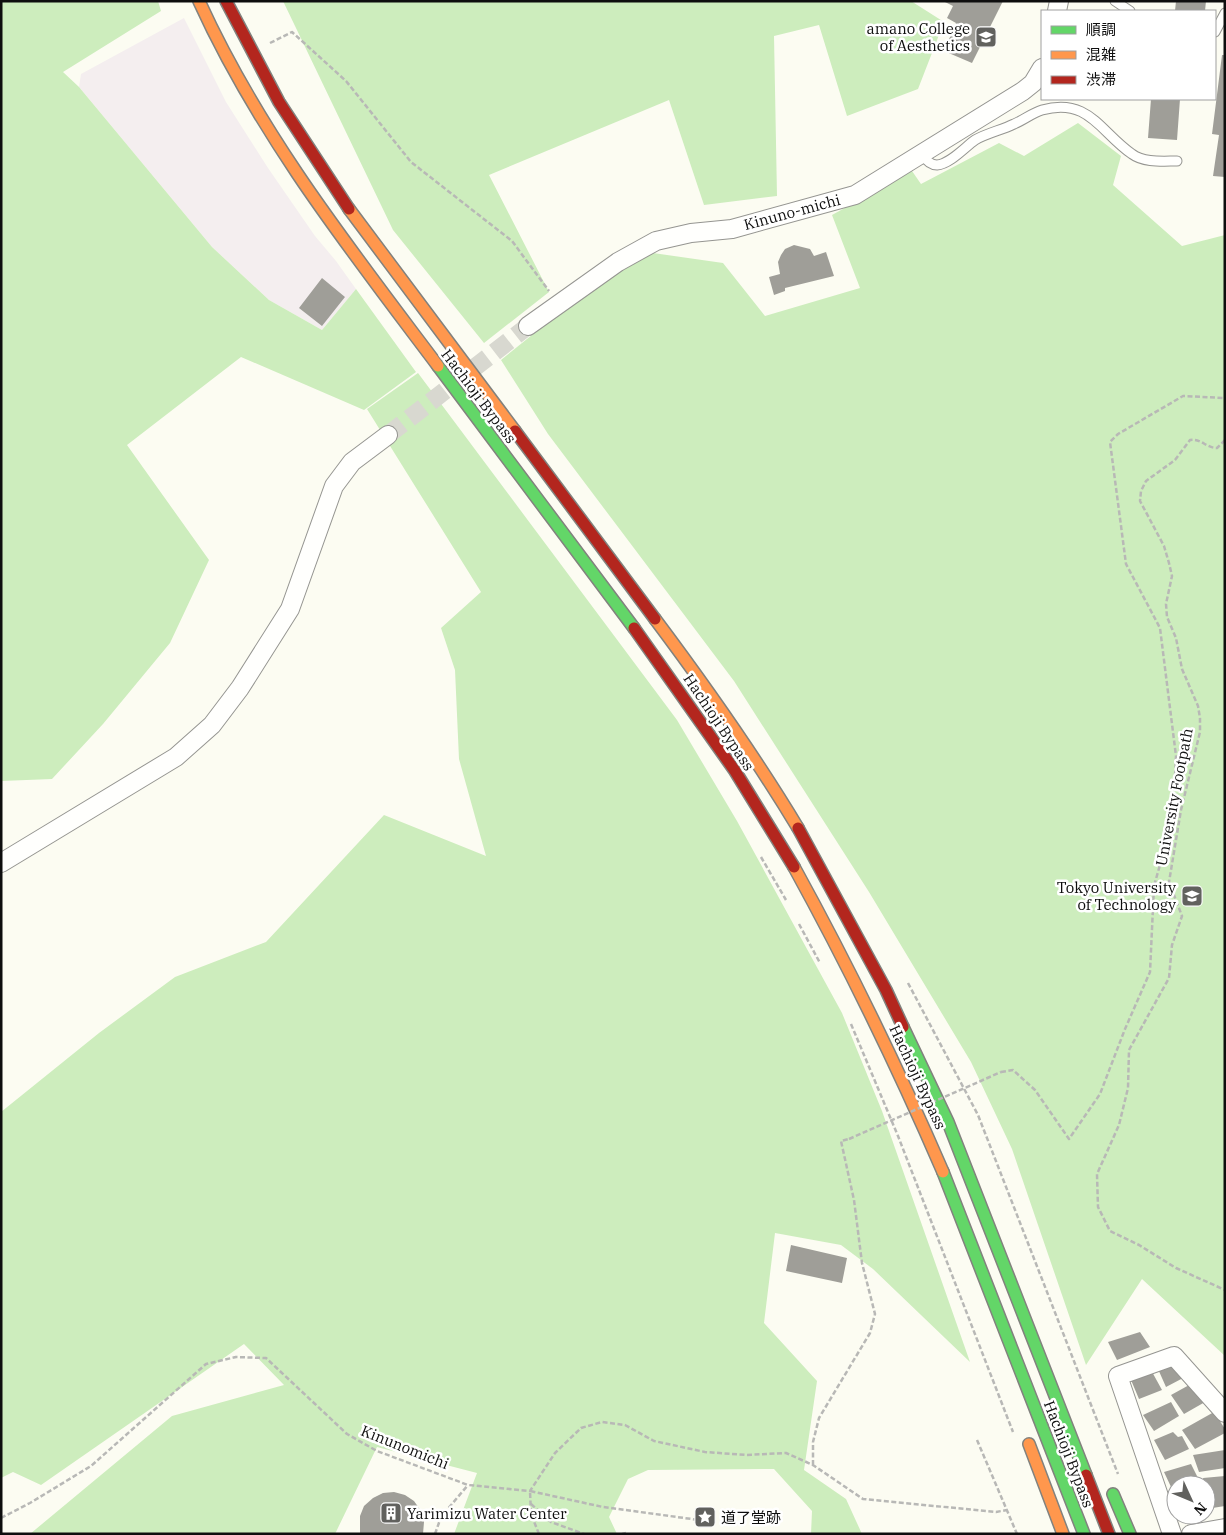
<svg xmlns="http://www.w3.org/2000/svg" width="1226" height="1535" font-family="'IBM Plex Serif','Noto Sans JP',serif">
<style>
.industrial{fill:#f4eeef}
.forest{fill:#cdedbd}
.building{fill:#9f9e98}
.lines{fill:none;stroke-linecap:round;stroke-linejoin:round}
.street-tunnel{stroke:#d8d8d0;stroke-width:18;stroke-dasharray:18 9;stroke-linecap:butt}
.lane-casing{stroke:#959591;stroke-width:11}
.street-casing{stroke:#959591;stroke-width:20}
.fast-casing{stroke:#82827e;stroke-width:14}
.slow-casing{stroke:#82827e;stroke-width:14}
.jam-casing{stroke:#82827e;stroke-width:14}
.path{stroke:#b8b8b6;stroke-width:2.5;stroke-dasharray:5 2.5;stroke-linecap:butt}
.lane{stroke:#fffffd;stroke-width:9}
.street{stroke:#fffffd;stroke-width:18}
.fast{stroke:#63d668;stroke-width:11}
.slow{stroke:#ff974d;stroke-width:11}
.jam{stroke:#b3261e;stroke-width:11}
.path-bridge{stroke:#b8b8b6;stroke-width:2.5;stroke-dasharray:5 2.5;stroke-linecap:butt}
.labels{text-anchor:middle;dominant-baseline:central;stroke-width:5;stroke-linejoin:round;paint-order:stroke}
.poi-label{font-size:15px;fill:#0e0e0e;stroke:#fff;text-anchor:end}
.street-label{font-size:15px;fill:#0e0e0e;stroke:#fff}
</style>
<rect width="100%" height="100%" fill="#fcfcf2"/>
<path class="industrial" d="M184 18 226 102 268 168 315 236 336 261 356 289 322 330 269 300 212 247 79 87 81 74Z"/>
<path class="forest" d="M1 1H158L161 11 63 72 79 87 212 247 269 300 322 330 356 289 416 372 364 410 241 357 127 445 209 560 170 643 103 724 52 779 1 781Z
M283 1H911L944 22 918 89 847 116 819 25 774 36 777 196 704 205 669 100 489 175 549 292 484 343 393 230Z
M1078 123 1121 156 1113 185 1182 246 1225 235V1356L1142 1279 1086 1365 1012 1149 971 1062 869 892 734 681 548 434 501 360 588 290 653 253 723 263 765 316 860 288 832 215 912 171 921 184 999 143 1024 156Z
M418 373 677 720 737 821 842 1013 882 1111 970 1362 873 1269 841 1245 775 1233 764 1323 817 1381 804 1470 846 1499 862 1534H811L812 1511 774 1469 648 1470 628 1479 609 1517 617 1534H454L477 1473 377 1447 335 1534H30L172 1416 284 1385 244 1344 41 1485 13 1472 1 1478V1112L99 1033 175 977 266 942 384 815 486 856 459 759 455 670 441 628 481 592 367 409Z"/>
<path class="building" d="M943 1H1003L972 63 944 51 956 23 947 18 953 6Z
M1176 1H1206L1205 11H1175Z
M1222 55H1225V177L1213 176 1219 135 1212 134Z
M1151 99H1180L1177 140 1148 138Z
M794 245 810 249 814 256 826 252 834 276 785 288V291L774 295 769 277 780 274 778 262 781 255 785 249Z
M322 278 345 297 322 326 299 308Z
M791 1245 847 1258 842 1283 786 1271Z
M1140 1332 1150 1347 1117 1360 1108 1342Z
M1176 1364 1185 1377 1166 1387 1158 1369Z
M1151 1370 1162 1390 1139 1399 1131 1380Z
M1191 1384 1205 1402 1184 1414 1171 1395Z
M1171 1402 1179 1416 1154 1431 1143 1415Z
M1214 1412 1225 1429V1433L1195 1449 1182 1430Z
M1173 1432 1178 1437 1182 1436 1189 1449 1165 1460 1154 1440Z
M1225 1450V1468L1199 1472 1193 1455Z
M1191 1464 1199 1480 1176 1485V1488L1172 1489 1164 1472Z
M1225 1476V1506L1206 1509V1485H1204L1203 1478Z
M394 1492 405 1495 414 1501 421 1511 424 1522 423 1534H360V1516L364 1506 373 1498 383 1493Z"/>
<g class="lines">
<path class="street-tunnel" d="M388 435 528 326"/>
<g class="lane-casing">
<path id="lane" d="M1115 1 1130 11
M1215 32 1225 13
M922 154C925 159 930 165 937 165 950 164 965 147 975 140 987 133 1002 130 1014 124 1024 120 1032 113 1042 110 1089 97 1100 132 1132 154 1144 163 1163 161 1177 161"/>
</g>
<g class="street-casing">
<path id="street" d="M1057 11 1059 1
M528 326 618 262 656 241 691 233 732 229 855 195 1023 91 1033 83 1042 68
M1 863 176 757 212 725 240 688 290 609 334 486 352 462 388 435
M1172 1534 1118 1376 1174 1356 1225 1413
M1191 1534 1225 1528"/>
</g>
<g class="fast-casing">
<path id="fast" d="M438 366 634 628
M903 1027 948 1122 1086 1475
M943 1172 1084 1534
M1113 1494 1130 1534"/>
</g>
<g class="slow-casing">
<path id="slow" d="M199 1C260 135 350 249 438 366
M349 209 515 431
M655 619C706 687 754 755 798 828
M794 867C849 967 898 1068 943 1172
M1029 1444 1063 1534"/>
</g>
<g class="jam-casing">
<path id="jam" d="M226 1 279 102 349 209
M515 431 655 619
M634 628 735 771 794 867
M798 828 886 990 903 1027
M1086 1475 1109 1534"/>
</g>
<path class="path" d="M270 43 292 32 346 81 411 162 512 241 549 291
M1225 440 1217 448C1206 448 1201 438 1190 440L1175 460 1146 481 1141 491 1140 501 1164 546 1169 563 1172 576 1166 604 1167 617 1176 638 1182 669 1198 706 1200 718V732L1181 810 1169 882 1182 916 1172 945 1169 978 1129 1050 1128 1088 1119 1125 1097 1174 1098 1207 1110 1231 1139 1245 1176 1268 1225 1290
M761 857 786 900
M799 924 820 963
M908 983 978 1115 1118 1474
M851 1024 898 1136 1013 1432
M1001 1072 1013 1070 1035 1090 1069 1139 1100 1094 1125 1029 1150 972 1154 886 1173 819 1176 756 1160 628 1126 564 1110 442 1118 434 1183 396 1225 398
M977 1440 1017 1534
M813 1465V1442L819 1418 870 1333 875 1314 862 1263 854 1200 841 1141 849 1139
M531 1504 551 1522 584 1534
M1 1518 30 1503 91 1466 206 1364 236 1357 266 1358 347 1434 377 1451 468 1485 530 1491 555 1453 581 1428 602 1422 625 1425 654 1441 705 1452 747 1455 786 1453 813 1465 863 1499 996 1512 1007 1510
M435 1534 441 1517 468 1485
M539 1534 531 1514 530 1491 603 1507 714 1522
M622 1534 626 1533"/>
<use href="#lane" class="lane"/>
<use href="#street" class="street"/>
<use href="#fast" class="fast"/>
<use href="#slow" class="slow"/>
<use href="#jam" class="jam"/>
<path class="path-bridge" d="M849 1139 1001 1072"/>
</g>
<defs>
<g id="university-square" transform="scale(1.125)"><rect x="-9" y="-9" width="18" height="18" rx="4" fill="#61615e" stroke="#fff"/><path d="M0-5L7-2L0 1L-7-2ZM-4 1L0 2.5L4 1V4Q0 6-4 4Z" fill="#fff"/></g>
<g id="building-square" transform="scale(1.125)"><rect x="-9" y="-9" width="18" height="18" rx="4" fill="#61615e" stroke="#fff"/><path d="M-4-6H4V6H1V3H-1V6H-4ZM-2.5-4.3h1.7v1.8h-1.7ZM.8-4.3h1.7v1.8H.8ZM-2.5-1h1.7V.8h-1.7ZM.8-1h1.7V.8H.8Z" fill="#fff"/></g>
<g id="sight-square" transform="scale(1.125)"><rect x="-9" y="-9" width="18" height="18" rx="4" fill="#61615e" stroke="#fff"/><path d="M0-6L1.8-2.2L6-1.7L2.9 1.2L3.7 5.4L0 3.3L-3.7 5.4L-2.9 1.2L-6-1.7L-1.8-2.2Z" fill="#fff"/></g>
</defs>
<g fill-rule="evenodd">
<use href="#university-square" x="986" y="37"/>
<use href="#university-square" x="1192" y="896"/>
<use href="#building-square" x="391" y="1513"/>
<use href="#sight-square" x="705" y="1517"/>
</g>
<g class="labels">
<g class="poi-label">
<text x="970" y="28">amano College<tspan x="970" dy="17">of Aesthetics</tspan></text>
<text x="1176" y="887">Tokyo University<tspan x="1176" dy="17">of Technology</tspan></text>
<text x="407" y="1513" text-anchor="start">Yarimizu Water Center</text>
<text x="721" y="1517" text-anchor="start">道了堂跡</text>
</g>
<g class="street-label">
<text transform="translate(792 212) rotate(-15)">Kinuno-michi</text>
<text transform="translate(479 396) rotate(53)">Hachioji Bypass</text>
<text transform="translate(719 722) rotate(56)">Hachioji Bypass</text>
<text transform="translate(1174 797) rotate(-79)">University Footpath</text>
<text transform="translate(918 1077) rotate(65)">Hachioji Bypass</text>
<text transform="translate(405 1447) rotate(22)">Kinunomichi</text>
<text transform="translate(1069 1454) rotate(69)">Hachioji Bypass</text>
</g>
</g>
<rect width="1226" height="1535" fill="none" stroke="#0e0e0e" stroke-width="5"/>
<rect x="1041" y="10" width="175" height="90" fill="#ffffff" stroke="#9f9f9f"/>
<rect x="1051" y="26" width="25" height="8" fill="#63d668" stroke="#9f9f9f"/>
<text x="1086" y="35" font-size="15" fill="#0e0e0e">順調</text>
<rect x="1051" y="51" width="25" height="8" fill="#ff974d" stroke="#9f9f9f"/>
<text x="1086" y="60" font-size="15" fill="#0e0e0e">混雑</text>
<rect x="1051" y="76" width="25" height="8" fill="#b3261e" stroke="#9f9f9f"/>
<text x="1086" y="85" font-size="15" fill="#0e0e0e">渋滞</text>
<g transform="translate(1191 1500) rotate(134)"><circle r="24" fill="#ffffff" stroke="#9f9f9f"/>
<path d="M0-4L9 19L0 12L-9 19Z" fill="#61615e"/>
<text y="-8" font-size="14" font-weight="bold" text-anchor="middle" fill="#0e0e0e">N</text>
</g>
</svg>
